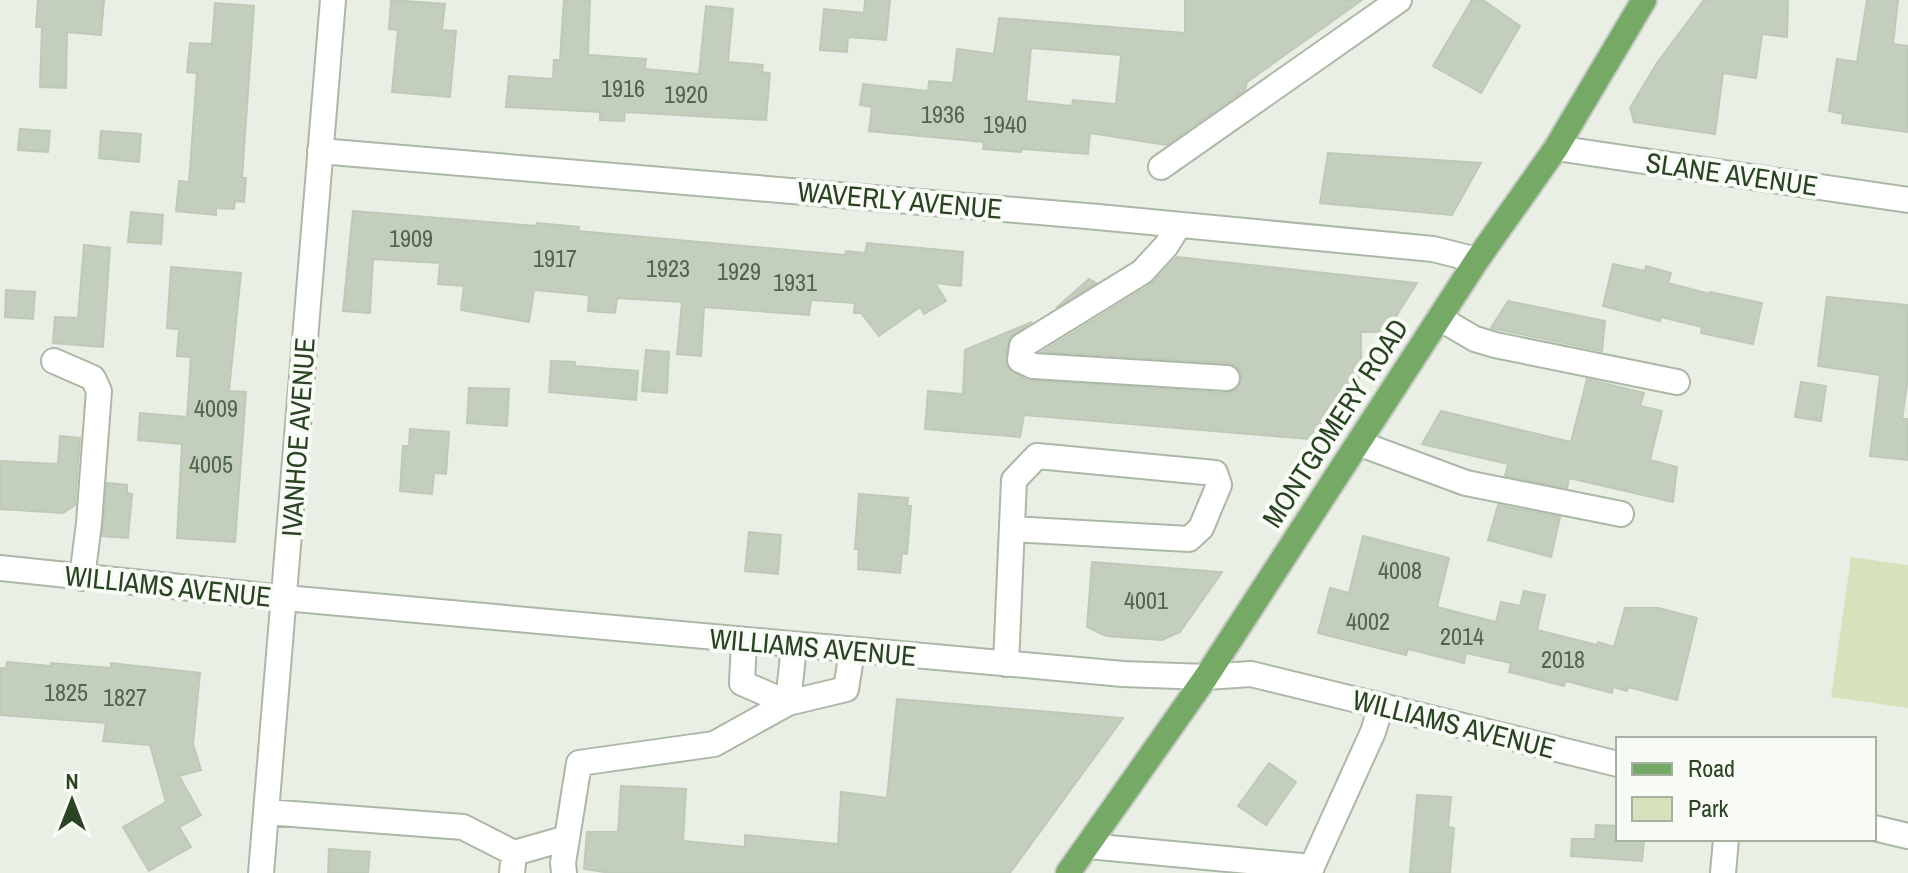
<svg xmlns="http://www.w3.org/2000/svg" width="1908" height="873" font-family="'Archivo Narrow',sans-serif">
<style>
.green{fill:#d7e2bd}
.building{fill:#c3cebd;stroke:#becab7;stroke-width:2;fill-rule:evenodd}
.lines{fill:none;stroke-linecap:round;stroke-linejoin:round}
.minor-casing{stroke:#acb8a7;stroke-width:28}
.major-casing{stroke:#c3cac1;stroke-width:28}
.minor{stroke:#fff;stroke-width:24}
.major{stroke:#76a866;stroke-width:24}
.labels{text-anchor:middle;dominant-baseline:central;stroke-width:8;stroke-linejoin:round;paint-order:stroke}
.number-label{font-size:24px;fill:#506649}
.street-label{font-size:28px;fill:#2a4322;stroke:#f9fbf6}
</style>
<rect width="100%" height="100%" fill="#e9efe5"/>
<path class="green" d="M1851 557 1908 565V708L1831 697Z"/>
<path class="building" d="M38 0H104L101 35 67 32 66 88 40 87 42 27H36Z
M391 0 445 4 442 30 456 31 450 97 392 92 398 30 389 29Z
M564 0H590L588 55 646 59 645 69 699 74 706 6 733 9 728 62 763 65 762 72 770 73 766 120 625 112 624 121 600 120V112L506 107 509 76 553 79 554 60H560Z
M865 0H890L886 40 848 37 847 52 820 50 824 9 864 13Z
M1185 0H1362L1247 82 1245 90 1166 145 1090 133 1088 154 1022 149 1021 152 983 149 984 142 869 131 872 107 860 105 863 84 928 91 929 81 953 83 957 49 994 54 999 18 1185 33ZM1031 48 1121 55 1116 104 1073 100 1072 106 1026 101Z
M1472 0H1483L1520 26 1481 93 1433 66Z
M1704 0H1788L1787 37 1762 34 1756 78 1723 73 1715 134 1634 122 1630 108 1657 63Z
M1867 0H1898L1893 44 1908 46V132L1842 123 1843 114 1829 111 1837 59 1857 62Z
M215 3 254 6 242 178H246L244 202 235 201 234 209 216 208V215L176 211 179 181 189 182 197 73 187 72 190 43 212 44Z
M20 129 50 131 48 152 18 150Z
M101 131 141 134 139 162 99 158Z
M1328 153 1481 163 1452 215 1320 203Z
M353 211 536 226 537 223 579 227 578 231 845 255 846 251 865 253 867 243 963 252 961 286 935 283 946 301 924 314 920 307 879 336 861 313H854L855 303 811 300 809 315 704 307 701 356 677 354 682 302 617 298 615 313 588 311 589 295 534 290 529 322 461 310 464 286 438 284 440 263 373 259 370 313 343 311Z
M131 212 163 215 161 244 128 242Z
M84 245 110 248 103 347 53 343 55 317 78 318Z
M1177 257 1417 283 1386 332H1361V375L1321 440 1024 415 1020 437 925 429 928 391 963 394 965 350 1032 322 1010 337 1005 358 1007 368 1027 380 1226 393 1234 391 1242 380 1241 372 1236 366 1228 363 1042 352 1150 285Z
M1613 264 1645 271 1646 266 1671 273 1668 283 1710 294V292L1762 303 1753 344 1701 333 1702 327 1661 317 1660 321 1603 306Z
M171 267 241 273 229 391 246 392 235 542 177 538 182 444 138 440 140 413 187 417 191 357 177 356 179 329 167 328Z
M1089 279 1096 283 1056 308Z
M6 290 35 292 33 319 5 317Z
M1827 297 1908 305V378L1902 419H1908V460L1870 456 1880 375 1818 366Z
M1508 301 1605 321 1602 351 1491 328Z
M646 350 669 352 667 393 642 391Z
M551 361 575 362V366L638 371 636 400 549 392Z
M1587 379 1644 393 1640 406 1662 411 1650 460 1677 467 1673 502 1569 478 1567 488 1505 476 1508 464 1422 444 1441 411 1571 442Z
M1801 382 1826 386 1821 421 1795 417Z
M469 388 509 389 507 426 467 423Z
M410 429 449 432 446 474 434 473 432 494 400 491 403 446H409Z
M60 436 80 438 75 505 63 513 0 509V461L58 464Z
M107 483 127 485V493L132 494 128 538 102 536Z
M859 494 908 498 907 506H911L907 554 902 553 900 573 858 569 859 549H855Z
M1498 505 1560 517 1551 557 1488 540Z
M749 532 781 535 778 574 745 571Z
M1363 536 1449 558 1437 607 1496 622 1501 602 1520 606 1524 591 1545 595 1537 630 1597 645 1598 642 1614 647 1625 608H1658L1697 618 1677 700 1628 687 1627 691 1613 687 1612 693 1566 681 1564 686 1509 672 1511 663 1466 653 1464 663 1408 649 1406 655 1318 633 1330 588 1349 593Z
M1092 562 1222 572 1180 632 1162 640 1106 636 1087 627Z
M7 662 51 666V663L111 668V663L200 673 193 744 201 770 179 776 201 815 179 827 191 847 149 871 123 827 166 802 150 745 103 741 106 723 0 715V668H6Z
M897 699 1123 718 1010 873H611L584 869 587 832H618L621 786 686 789 683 841 745 847V835L838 844 841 792 887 798Z
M1269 763 1296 782 1266 825 1238 806Z
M1417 795 1451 797 1448 827 1454 828 1450 873H1410Z
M1596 825 1618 826V839H1644L1642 861 1571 856 1572 839H1595Z
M329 849 370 852 368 873H328Z"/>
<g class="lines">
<g class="minor-casing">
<path id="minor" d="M1556 148 1908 200
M320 151 1098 217 1433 249 1477 260
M1161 167 1399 0
M1179 225 1166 246 1142 272 1022 346 1020 360 1033 366 1227 378
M1439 318 1475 339 1495 345 1677 382
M54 361 93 378 99 391 89 523 82 578
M1358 443 1466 483 1621 514
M0 568 285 598 1123 674 1206 677 1251 674 1618 764
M744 641 742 683 788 703 846 689 852 651
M1006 664 1014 480 1037 456 1215 473 1219 485 1201 528 1189 539 1012 529
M266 812 463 827 514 853
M1874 828 1908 836
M1088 846 1312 867
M261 873 333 0
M512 873 514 853 567 838
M564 873 563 863 579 763 714 744 788 703 794 646
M1309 873 1373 732 1381 706
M1723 873 1726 839"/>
</g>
<g class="major-casing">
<path id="major" d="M1068 873 1206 677 1477 260 1556 148 1644 0"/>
</g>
<use href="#minor" class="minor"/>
<use href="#major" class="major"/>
</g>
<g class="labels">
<g class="number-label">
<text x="623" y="88">1916</text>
<text x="686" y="94">1920</text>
<text x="943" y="114">1936</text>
<text x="1005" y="124">1940</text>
<text x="411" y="238">1909</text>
<text x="555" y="258">1917</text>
<text x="668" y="268">1923</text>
<text x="739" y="271">1929</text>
<text x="795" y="282">1931</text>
<text x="216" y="408">4009</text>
<text x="211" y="464">4005</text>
<text x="1400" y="570">4008</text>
<text x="1146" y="600">4001</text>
<text x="1368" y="621">4002</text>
<text x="1462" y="636">2014</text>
<text x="1563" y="659">2018</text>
<text x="66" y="692">1825</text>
<text x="125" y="697">1827</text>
</g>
<g class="street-label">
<text transform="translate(1732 174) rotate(8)">SLANE AVENUE</text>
<text transform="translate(900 200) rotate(5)">WAVERLY AVENUE</text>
<text transform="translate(1335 423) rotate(-57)">MONTGOMERY ROAD</text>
<text transform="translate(298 437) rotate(-86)">IVANHOE AVENUE</text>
<text transform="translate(168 586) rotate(6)">WILLIAMS AVENUE</text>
<text transform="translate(813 647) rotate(5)">WILLIAMS AVENUE</text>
<text transform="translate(1454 724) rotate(14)">WILLIAMS AVENUE</text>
</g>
</g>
<rect x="1616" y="737" width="260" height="104" fill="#f9fbf6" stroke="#a6b1a1" stroke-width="2"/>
<rect x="1632" y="763" width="40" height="12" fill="#76a866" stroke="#a6b1a1" stroke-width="2"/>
<text x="1688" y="777" font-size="24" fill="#2a4322">Road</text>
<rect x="1632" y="797" width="40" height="24" fill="#d7e2bd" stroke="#a6b1a1" stroke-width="2"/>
<text x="1688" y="817" font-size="24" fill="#2a4322">Park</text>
<g transform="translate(72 801)" stroke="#f9fbf6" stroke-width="6" paint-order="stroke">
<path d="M0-6L14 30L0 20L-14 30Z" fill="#2a4322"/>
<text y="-12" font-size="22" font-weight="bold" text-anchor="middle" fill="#2a4322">N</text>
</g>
</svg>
